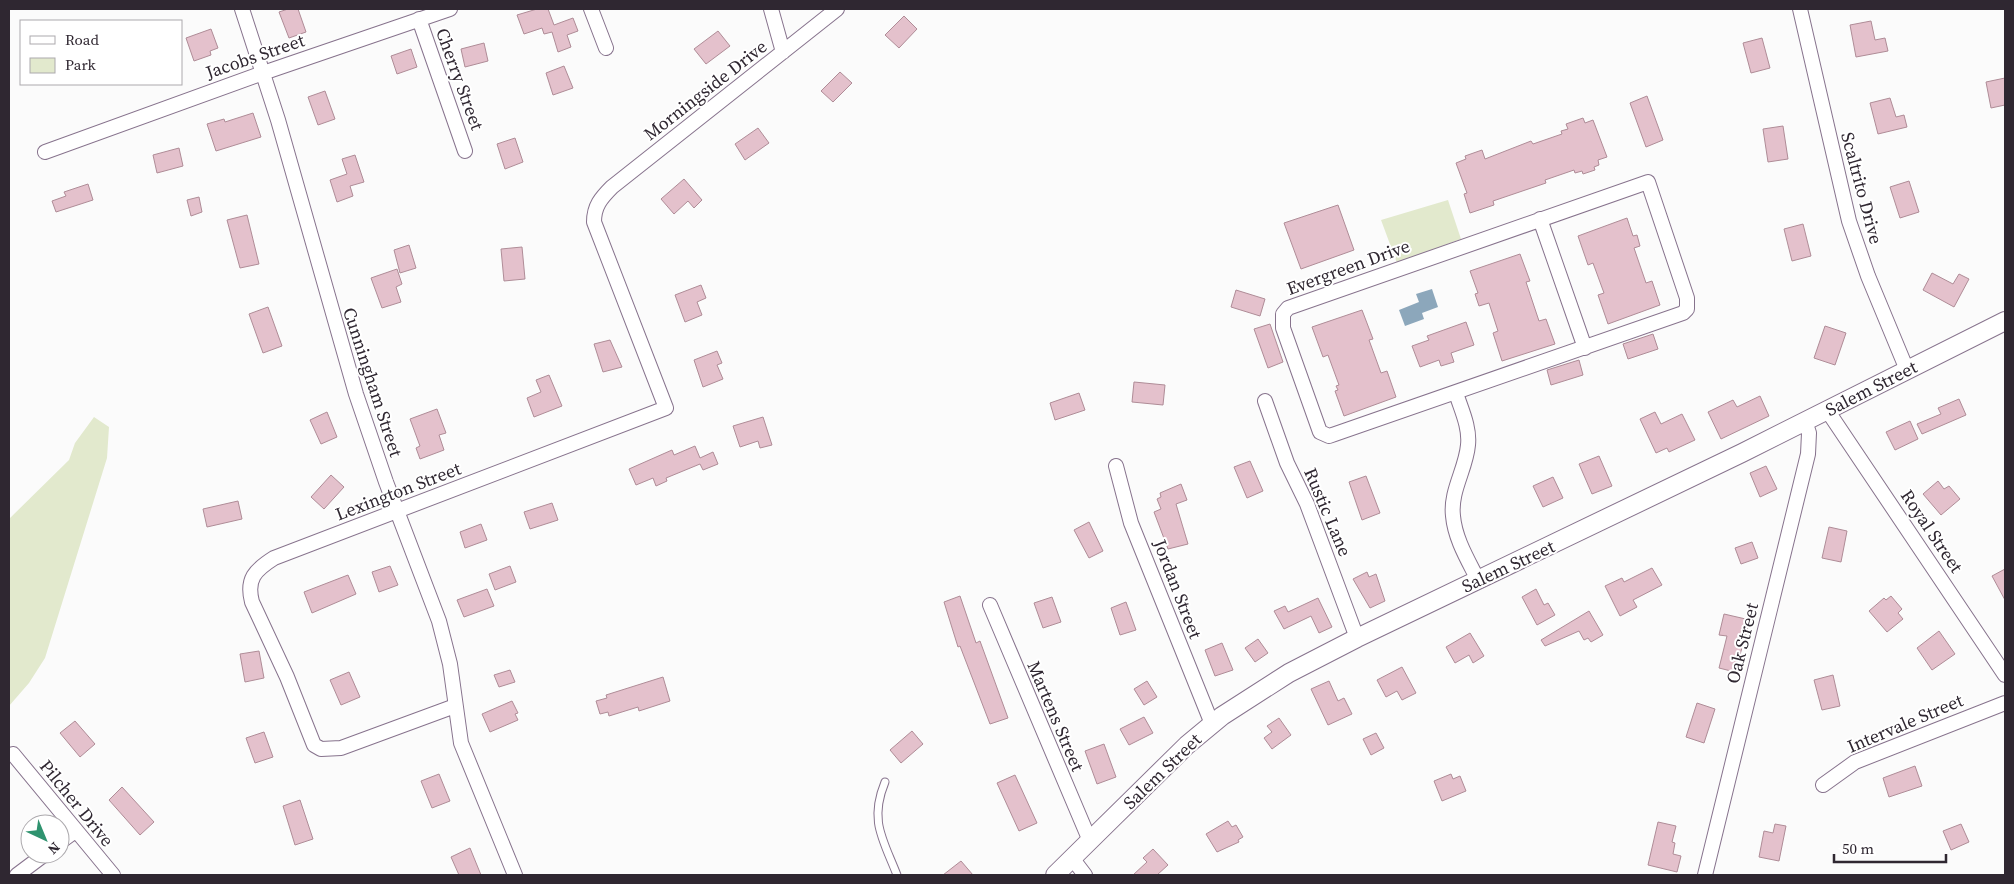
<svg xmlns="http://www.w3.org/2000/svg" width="2014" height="884" font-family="'Source Serif 4',serif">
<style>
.green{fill:#e2e9cd}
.water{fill:#8ca7bb}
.building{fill:#e4c1cc;stroke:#af8c97}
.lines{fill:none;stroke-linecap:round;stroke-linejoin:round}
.service-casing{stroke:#87738d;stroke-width:9}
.minor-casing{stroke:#87738d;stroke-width:16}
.tertiary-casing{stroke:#87738d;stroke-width:20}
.service{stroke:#fff;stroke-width:7}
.minor{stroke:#fff;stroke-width:14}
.tertiary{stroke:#fff;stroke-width:18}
.labels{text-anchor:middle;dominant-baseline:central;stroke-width:4;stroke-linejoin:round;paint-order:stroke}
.street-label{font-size:18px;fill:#2f2731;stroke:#fff}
</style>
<rect width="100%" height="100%" fill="#fbfbfb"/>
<path class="green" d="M1448 200 1461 239 1397 263 1381 220Z
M94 417 109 427 107 458 45 658 29 683 9 706V519L69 460 75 443Z"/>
<path class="water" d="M1432 289 1438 307 1422 313 1424 319 1405 326 1399 310 1419 302 1416 294Z"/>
<path class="building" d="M288 9H298L306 32 289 38 279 12Z
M537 9H548L554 25 573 18 578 31 567 35 571 47 558 52 552 32 544 34 542 28 524 34 517 15Z
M904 16 917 29 899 48 885 35Z
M1871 21 1875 40 1885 38 1888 51 1856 57 1850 25Z
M211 29 218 48 210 51 211 55 194 61 186 38Z
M718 31 730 46 706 64 694 49Z
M1762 38 1770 68 1751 73 1743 43Z
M484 43 488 61 465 67 461 49Z
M411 49 417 67 397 74 391 56Z
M564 66 573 88 553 95 546 73Z
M840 72 852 83 833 102 821 91Z
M2005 78V105L1991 108 1986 82Z
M325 91 335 119 318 125 308 97Z
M1647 96 1663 140 1646 147 1630 103Z
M1890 98 1896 117 1904 115 1907 127 1878 134 1870 103Z
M253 113 261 137 216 151 207 124 224 119 225 122Z
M1583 118 1585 123 1593 120 1607 157 1598 160 1599 165 1594 167 1595 170 1583 174 1582 171 1575 173 1574 170 1545 180 1546 183 1493 201 1494 205 1470 213 1464 194 1467 193 1456 163 1466 159 1465 156 1482 150 1485 159 1531 141 1533 144 1562 134 1561 131 1568 129 1566 124Z
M1783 126 1788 159 1768 162 1763 129Z
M758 128 769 143 745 160 735 144Z
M515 138 523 162 505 169 497 144Z
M179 148 183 166 157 173 153 155Z
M355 155 364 182 350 186 353 196 337 202 330 180 347 174 342 159Z
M684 179 702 200 694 208 688 201 674 214 661 199Z
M1909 181 1919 212 1900 218 1890 187Z
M88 184 93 200 56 212 52 201 66 196 64 192Z
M199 197 202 212 191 216 187 200Z
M1338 205 1354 250 1301 269 1284 223Z
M247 215 259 264 240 268 227 220Z
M1627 218 1633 236 1637 235 1640 246 1634 248 1646 283 1652 281 1660 305 1608 324 1598 295 1604 293 1593 263 1588 265 1578 236Z
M1803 224 1811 256 1792 261 1784 229Z
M409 245 416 268 400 273 394 250Z
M522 247 525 279 504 281 501 249Z
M1520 254 1530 281 1526 282 1539 321 1546 319 1555 344 1502 361 1493 333 1498 331 1489 303 1479 306 1475 294 1478 293 1470 271Z
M397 269 402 284 396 287 401 302 382 308 371 278Z
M1932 273 1953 284 1959 274 1969 279 1954 307 1923 290Z
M701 285 706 298 697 302 702 315 685 322 675 295Z
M1236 290 1265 299 1260 316 1231 307Z
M268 307 282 346 263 353 249 314Z
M1362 310 1373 339 1369 340 1381 373 1387 371 1396 397 1344 416 1335 391 1338 390 1336 386 1339 385 1328 355 1323 357 1312 327Z
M1466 322 1474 345 1451 353 1454 362 1441 366 1439 360 1420 367 1412 346 1429 340 1427 336Z
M1270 324 1283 362 1268 368 1254 329Z
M1825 326 1846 333 1835 365 1814 358Z
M1653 334 1658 349 1628 359 1623 344Z
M610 340 622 367 603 372 594 344Z
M717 351 722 363 717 365 723 379 703 387 694 360Z
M1579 360 1583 375 1551 385 1547 370Z
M549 375 562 406 534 417 527 398 541 392 536 380Z
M1134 382 1165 385 1163 405 1132 402Z
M1079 393 1085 410 1055 420 1050 403Z
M1760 396 1769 416 1721 439 1708 412 1733 400 1737 407Z
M1959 399 1966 415 1922 434 1917 424 1941 414 1938 408Z
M437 409 446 433 439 435 444 450 420 459 416 448 420 446 410 419Z
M327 412 337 437 321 444 310 420Z
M1655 412 1661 424 1682 414 1695 440 1669 452 1667 448 1656 453 1640 419Z
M763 417 772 445 760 448 758 441 740 447 733 426Z
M1910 421 1918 439 1895 450 1886 432Z
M695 446 700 458 713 452 718 464 703 470 700 464 666 478 667 481 656 486 653 478 636 485 629 469 672 450 674 455Z
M1599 456 1612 486 1592 494 1579 464Z
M1250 461 1263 491 1247 498 1234 467Z
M1766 466 1777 489 1760 497 1750 473Z
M331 475 344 487 324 509 311 497Z
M1366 476 1380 513 1362 520 1349 482Z
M1553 477 1563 498 1543 507 1533 486Z
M1938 481 1944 489 1949 486 1960 499 1941 515 1923 494Z
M1181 484 1187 500 1176 504 1188 544 1168 549 1154 512 1161 509 1157 499 1161 497 1160 493Z
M238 501 242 519 207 527 203 509Z
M552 503 558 520 530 529 524 512Z
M1089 522 1103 551 1089 558 1074 530Z
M481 524 487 540 465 548 460 532Z
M1829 527 1847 531 1841 562 1822 558Z
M1752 542 1758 558 1741 564 1735 548Z
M390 566 398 585 379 592 372 572Z
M510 566 516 582 495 590 489 574Z
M1652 568 1662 585 1633 600 1637 607 1620 616 1605 586 1622 578 1624 582Z
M2005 569V600L1992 576Z
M1367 572 1369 577 1376 574 1385 601 1370 608 1353 579Z
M348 575 356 594 312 613 304 592Z
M487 589 494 606 464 617 457 600Z
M1536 589 1544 605 1548 603 1555 615 1537 625 1522 597Z
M960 596 976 643 980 641 1008 718 990 724 960 646 958 647 944 602Z
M1891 596 1902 609 1898 613 1903 619 1887 632 1869 611 1884 598 1886 600Z
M1052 597 1061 622 1043 628 1034 603Z
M1318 598 1332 627 1319 633 1311 616 1284 629 1274 611 1285 606 1288 612Z
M1126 602 1136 630 1120 635 1111 608Z
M1589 611 1603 635 1591 642 1588 638 1584 640 1579 631 1545 646 1541 640Z
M1724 614 1750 620 1735 672 1719 668 1727 636 1719 635Z
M1939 631 1955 654 1932 670 1917 648Z
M1470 633 1484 656 1473 663 1469 655 1455 663 1446 647Z
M1258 639 1268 653 1255 662 1245 648Z
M1222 643 1233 670 1215 676 1205 650Z
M259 651 264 678 245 682 240 654Z
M1402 667 1416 693 1402 700 1397 691 1386 697 1377 680Z
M510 670 515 682 499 687 494 675Z
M349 672 360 697 341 705 330 680Z
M1833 675 1840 706 1822 710 1814 680Z
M663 677 670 701 639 711 638 707 609 716 608 712 600 714 596 701 607 698 606 695Z
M1147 681 1157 697 1144 705 1134 689Z
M1329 681 1338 701 1344 698 1352 714 1328 725 1311 689Z
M512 701 518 713 515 714 518 720 490 732 482 714Z
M1697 703 1715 709 1704 743 1686 737Z
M1144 717 1153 733 1129 745 1120 729Z
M1279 718 1291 735 1272 749 1264 738 1272 732 1267 726Z
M75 721 95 744 80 757 60 733Z
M912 731 923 744 901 763 890 750Z
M264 732 273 757 255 763 246 738Z
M1376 733 1384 748 1371 755 1363 739Z
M1104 744 1116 777 1097 784 1085 751Z
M1915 766 1922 786 1889 797 1883 778Z
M439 774 450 801 432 808 421 781Z
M1451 774 1453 779 1460 776 1466 791 1442 801 1434 781Z
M1015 775 1037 823 1019 831 997 783Z
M122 787 154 822 140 835 109 800Z
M300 800 313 839 295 845 283 806Z
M1228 821 1232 827 1236 825 1243 837 1238 840 1239 842 1217 852 1206 834Z
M1658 822 1676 826 1672 842 1675 843 1673 854 1681 856 1677 872 1648 865Z
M1775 824 1786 826 1779 861 1759 857 1764 831 1773 833Z
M1961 824 1969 842 1951 850 1943 831Z
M470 848 481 875H459L451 857Z
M1153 849 1168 865 1157 875H1133L1147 862 1143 858Z
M961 861 973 875H943Z"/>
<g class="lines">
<g class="service-casing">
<path id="service" d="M885 782C869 821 883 839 897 875"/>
</g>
<g class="minor-casing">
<path id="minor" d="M242 9 278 120 356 394 386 482 439 621 450 664 461 743 515 875
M591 9 606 48
M771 9 783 52
M1800 9 1849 221 1868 276 1907 370
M419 19 465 151
M45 152 263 73 450 9
M1648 182 1687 298V309L1683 313 1335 434 1329 436 1320 432 1283 328V314L1288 308Z
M1540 219 1585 348
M1456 393C1461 409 1470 427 1468 445 1466 469 1450 491 1453 516 1455 539 1468 560 1478 580
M1265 401 1287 463 1307 504 1357 638
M1827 410 2005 675
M1116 466 1131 523 1212 724
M990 605 1090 841
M455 706 341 748 321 749 314 745 287 677 252 602C246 579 255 570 274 558L666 408 594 222C594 206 601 198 612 187L837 9
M13 754 113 875
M1823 785 1855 762 2005 703
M60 842 75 831
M1072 858 1085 875
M17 875 45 854
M1705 875 1808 454 1809 433 1805 421"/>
</g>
<g class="tertiary-casing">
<path id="tertiary" d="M1055 875 1187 745 1222 716 1289 673 1357 638 1742 453 2005 321"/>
</g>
<use href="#service" class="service"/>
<use href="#minor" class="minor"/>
<use href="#tertiary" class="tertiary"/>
</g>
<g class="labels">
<g class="street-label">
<text transform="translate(255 56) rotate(-19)">Jacobs Street</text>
<text transform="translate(460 79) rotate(70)">Cherry Street</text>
<text transform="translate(705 90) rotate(-38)">Morningside Drive</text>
<text transform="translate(1862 188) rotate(75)">Scaltrito Drive</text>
<text transform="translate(1348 267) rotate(-20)">Evergreen Drive</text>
<text transform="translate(373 382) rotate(72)">Cunningham Street</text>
<text transform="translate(1871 388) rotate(-27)">Salem Street</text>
<text transform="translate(398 491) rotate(-21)">Lexington Street</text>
<text transform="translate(1328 512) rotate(67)">Rustic Lane</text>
<text transform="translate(1932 531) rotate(56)">Royal Street</text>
<text transform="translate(1508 566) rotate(-25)">Salem Street</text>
<text transform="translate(1178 589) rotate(69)">Jordan Street</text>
<text transform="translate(1742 643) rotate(-76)">Oak Street</text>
<text transform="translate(1056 716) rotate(67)">Martens Street</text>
<text transform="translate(1905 723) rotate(-23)">Intervale Street</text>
<text transform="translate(1162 771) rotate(-44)">Salem Street</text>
<text transform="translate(77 803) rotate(51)">Pilcher Drive</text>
</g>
</g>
<rect width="2014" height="884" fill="none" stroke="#2f2731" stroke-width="20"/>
<rect x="20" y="20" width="162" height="65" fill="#ffffff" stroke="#aca9ad"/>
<rect x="30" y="36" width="25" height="8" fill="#ffffff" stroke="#aca9ad"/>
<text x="65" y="45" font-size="15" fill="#2f2731">Road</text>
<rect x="30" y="58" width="25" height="15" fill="#e2e9cd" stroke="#aca9ad"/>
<text x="65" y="70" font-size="15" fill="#2f2731">Park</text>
<g transform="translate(45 839) rotate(136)"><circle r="24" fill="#ffffff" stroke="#aca9ad"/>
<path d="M0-4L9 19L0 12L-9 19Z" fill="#2f936f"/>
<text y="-8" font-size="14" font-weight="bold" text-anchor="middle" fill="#2f2731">N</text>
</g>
<path d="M1834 854v8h112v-8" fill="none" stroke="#2f2731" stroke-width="2.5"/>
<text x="1842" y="854" font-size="15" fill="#2f2731" stroke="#ffffff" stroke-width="4" paint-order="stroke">50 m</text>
</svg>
